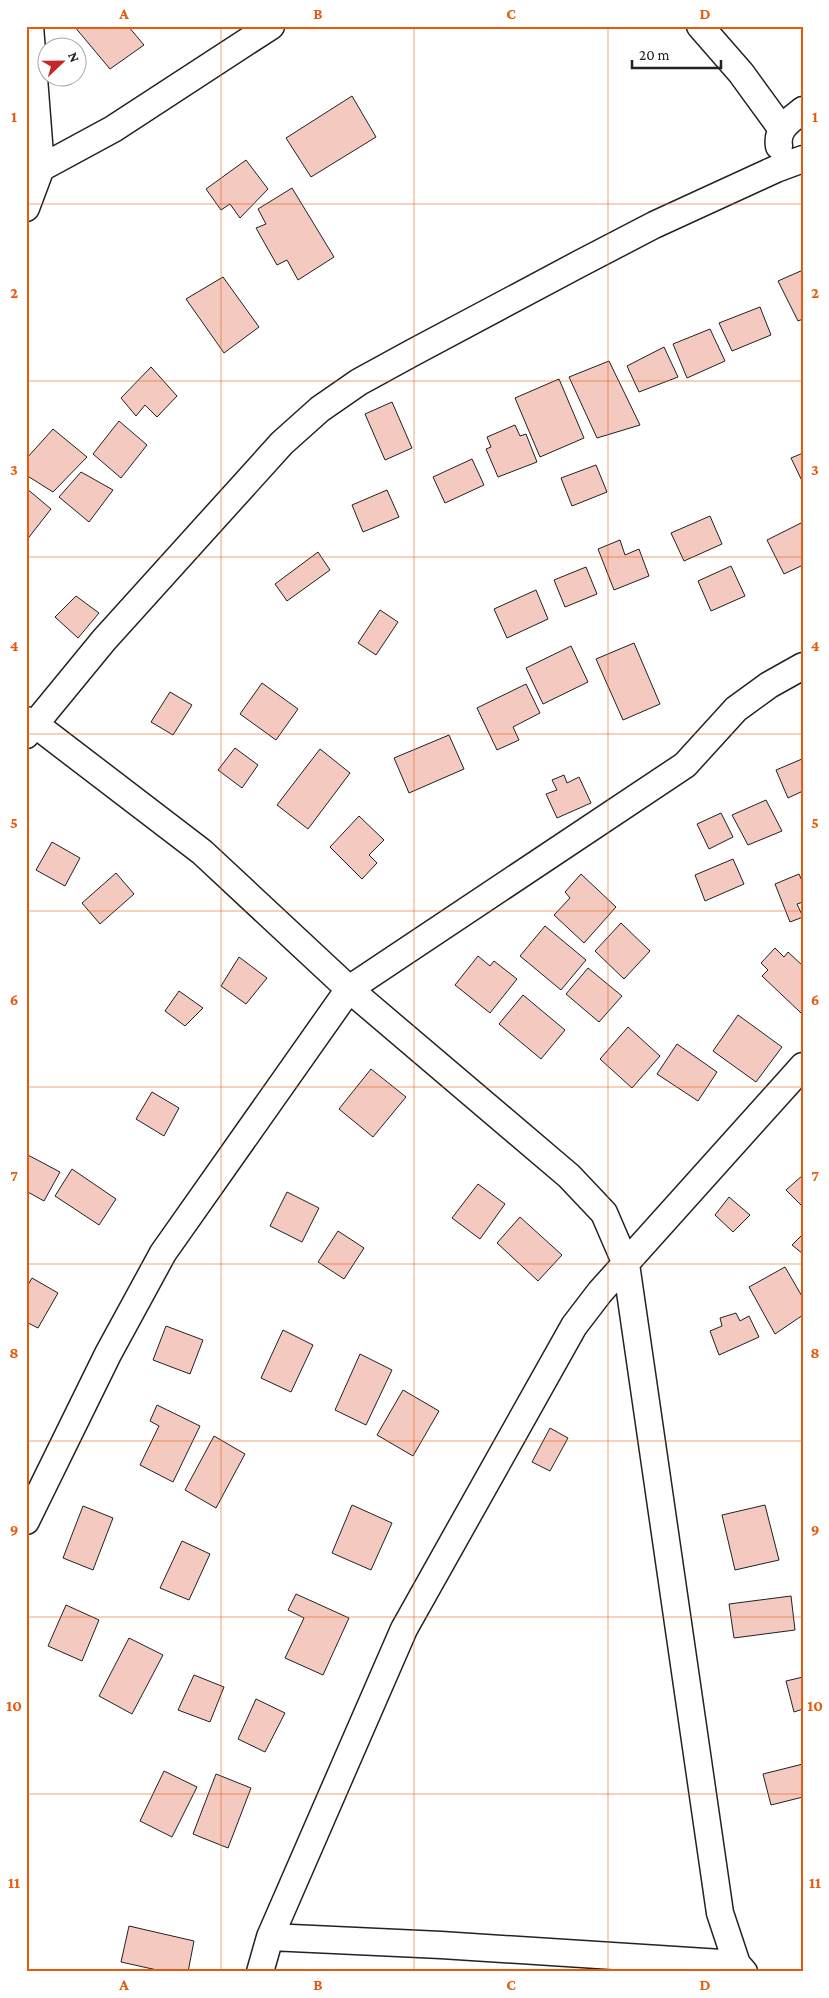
<svg xmlns="http://www.w3.org/2000/svg" width="829" height="1998" font-family="'Crimson Pro',serif">
<style>
.building{fill:#f3c9c0;stroke:#222}
.lines{fill:none;stroke-linecap:round;stroke-linejoin:round}
.street-casing{stroke:#222;stroke-width:29}
.street{stroke:#fff;stroke-width:26}
.grid{fill:none;stroke:#e8590c;stroke-width:1;stroke-opacity:0.55}
.neatline{fill:none;stroke:#e8590c;stroke-width:2}
.grid-label{font-size:16px;text-anchor:middle;font-weight:bold;fill:#e8590c}
</style>
<rect width="100%" height="100%" fill="#fff"/>
<path class="building" d="M74 26H128L144 45 110 69Z
M352 96 376 137 311 177 286 138Z
M246 160 268 189 240 218 230 204 221 210 206 189Z
M292 188 334 257 298 280 287 260 277 265 256 228 266 224 258 209Z
M803 270V319L798 321 778 281Z
M223 277 259 327 224 353 186 299Z
M760 307 771 335 732 351 719 323Z
M710 329 725 361 687 378 673 344Z
M664 347 678 377 639 392 627 366Z
M609 361 640 425 597 438 569 377Z
M151 367 177 396 157 417 145 405 136 416 121 398Z
M559 379 584 438 540 457 515 398Z
M392 402 412 448 385 460 365 414Z
M119 421 147 445 121 478 93 454Z
M515 425 520 436 526 434 537 462 498 477 486 449 491 447 487 437Z
M53 429 87 457 53 492 26 475V459Z
M803 453V483L791 458Z
M472 459 484 485 445 503 433 477Z
M596 465 607 492 572 506 561 478Z
M81 472 113 490 89 522 59 497Z
M26 488 51 509 26 541Z
M387 490 399 517 363 532 352 505Z
M710 516 722 544 684 561 671 533Z
M803 522V565L784 574 767 540Z
M620 540 625 555 639 549 649 576 614 590 598 549Z
M318 552 330 570 287 601 275 584Z
M731 566 745 596 711 611 698 581Z
M586 567 597 594 565 607 554 580Z
M536 590 548 619 507 638 494 609Z
M76 596 99 613 78 638 55 617Z
M380 610 398 622 376 655 358 643Z
M634 643 660 704 623 720 596 659Z
M571 646 588 682 543 704 526 668Z
M262 683 298 709 276 740 240 714Z
M526 684 540 713 513 727 519 740 497 750 477 708Z
M170 692 192 705 173 735 151 722Z
M449 735 464 769 409 793 394 758Z
M235 748 258 765 242 788 218 770Z
M320 749 350 773 308 829 277 805Z
M802 759 803 791 788 798 776 770Z
M564 775 567 783 579 777 591 803 557 818 546 794 557 790 552 780Z
M766 800 782 831 748 845 732 815Z
M721 813 733 837 709 849 697 824Z
M359 816 384 840 369 855 377 863 362 879 330 847Z
M52 842 80 858 65 886 36 870Z
M733 859 744 884 705 901 695 875Z
M116 873 134 894 100 924 82 903Z
M581 874 616 907 584 943 554 915 570 898 565 892Z
M799 874 803 883V902L797 904 803 917 790 922 775 884Z
M621 923 650 951 624 979 595 951Z
M545 926 586 960 561 990 520 956Z
M775 948 784 957 788 952 803 966V1011L801 1013 762 976 768 970 761 963Z
M478 956 490 966 494 961 517 979 490 1013 455 985Z
M239 957 267 978 246 1004 221 986Z
M588 968 622 996 599 1022 566 994Z
M179 991 203 1008 185 1026 165 1011Z
M523 995 565 1030 541 1059 499 1024Z
M738 1015 782 1047 756 1082 713 1051Z
M628 1027 660 1056 632 1088 600 1059Z
M677 1044 717 1072 698 1101 657 1074Z
M371 1069 406 1097 373 1137 339 1109Z
M152 1092 179 1108 164 1136 136 1119Z
M26 1154 60 1172 44 1201 26 1191Z
M72 1169 116 1199 99 1225 55 1196Z
M803 1175V1207L786 1190Z
M478 1184 505 1204 480 1239 452 1218Z
M287 1192 319 1208 302 1242 270 1226Z
M729 1197 750 1215 733 1232 715 1215Z
M520 1217 562 1255 538 1281 497 1243Z
M338 1231 364 1248 344 1279 318 1262Z
M803 1234V1254L792 1245Z
M785 1267 803 1298V1315L775 1334 749 1287Z
M32 1278 58 1293 38 1328 26 1322V1288Z
M736 1313 740 1321 749 1316 759 1337 719 1355 710 1331 722 1326 720 1318Z
M166 1326 203 1340 190 1374 153 1360Z
M283 1330 313 1345 291 1392 261 1378Z
M360 1354 392 1370 366 1425 335 1410Z
M403 1390 439 1411 413 1456 377 1435Z
M157 1405 200 1426 173 1482 140 1465 159 1426 150 1421Z
M550 1428 568 1438 550 1471 532 1462Z
M214 1436 245 1454 216 1508 185 1490Z
M352 1505 392 1523 371 1570 332 1553Z
M765 1505 779 1560 735 1570 722 1515Z
M83 1506 113 1518 93 1570 63 1558Z
M182 1541 210 1554 189 1600 160 1588Z
M296 1594 349 1618 323 1675 285 1658 304 1618 288 1610Z
M791 1596 795 1630 734 1638 729 1604Z
M66 1605 99 1620 82 1661 48 1646Z
M129 1638 163 1655 132 1714 99 1696Z
M194 1675 224 1687 210 1722 178 1710Z
M803 1677V1709L794 1712 786 1681Z
M256 1699 285 1713 265 1752 238 1739Z
M803 1764V1797L771 1805 763 1774Z
M164 1771 197 1787 172 1837 140 1821Z
M216 1774 251 1788 228 1848 193 1834Z
M129 1926 194 1941 188 1972H166L121 1962Z"/>
<g class="lines">
<g class="street-casing">
<path id="street" d="M700 26 741 73 781 128
M779 146C776 128 791 120 803 110
M41 168 113 129 271 26
M26 208 41 168 30 26
M26 720 36 725 202 852 349 989 569 1176 604 1213 626 1264 720 1913 737 1964 744 1972
M26 735 104 640 282 443 320 409 359 382 412 353 581 263 654 225 776 169 803 159
M26 1521 108 1354 163 1253 349 989 685 765 736 709 769 685 803 666
M270 1937 441 1945 737 1964
M260 1972 270 1937 404 1629 574 1326 600 1292 803 1066"/>
</g>
<use href="#street" class="street"/>
</g>
<path class="grid" d="M221 26V1972M414 26V1972M608 26V1972M26 204H803M26 381H803M26 557H803M26 734H803M26 911H803M26 1087H803M26 1264H803M26 1441H803M26 1617H803M26 1794H803"/>
<rect width="829" height="1998" fill="none" stroke="#ffffff" stroke-width="55"/>
<g transform="translate(62 62) rotate(68)"><circle r="24" fill="#ffffff" stroke="#a7a7a7"/>
<path d="M0-4L9 19L0 12L-9 19Z" fill="#c62828"/>
<text y="-8" font-size="14" font-weight="bold" text-anchor="middle" fill="#222222">N</text>
</g>
<path d="M632 60v8h89v-8" fill="none" stroke="#222222" stroke-width="2.5"/>
<text x="639" y="60" font-size="15" fill="#222222" stroke="#ffffff" stroke-width="4" paint-order="stroke">20 m</text>
<rect x="28" y="28" width="774" height="1942" class="neatline"/>
<g class="grid-label">
<text x="124" y="19">A</text>
<text x="318" y="19">B</text>
<text x="511" y="19">C</text>
<text x="705" y="19">D</text>
<text x="14" y="122">1</text>
<text x="815" y="122">1</text>
<text x="14" y="298">2</text>
<text x="815" y="298">2</text>
<text x="14" y="475">3</text>
<text x="815" y="475">3</text>
<text x="14" y="651">4</text>
<text x="815" y="651">4</text>
<text x="14" y="828">5</text>
<text x="815" y="828">5</text>
<text x="14" y="1005">6</text>
<text x="815" y="1005">6</text>
<text x="14" y="1181">7</text>
<text x="815" y="1181">7</text>
<text x="14" y="1358">8</text>
<text x="815" y="1358">8</text>
<text x="14" y="1535">9</text>
<text x="815" y="1535">9</text>
<text x="14" y="1711">10</text>
<text x="815" y="1711">10</text>
<text x="14" y="1888">11</text>
<text x="815" y="1888">11</text>
<text x="124" y="1990">A</text>
<text x="318" y="1990">B</text>
<text x="511" y="1990">C</text>
<text x="705" y="1990">D</text>
</g>
</svg>
